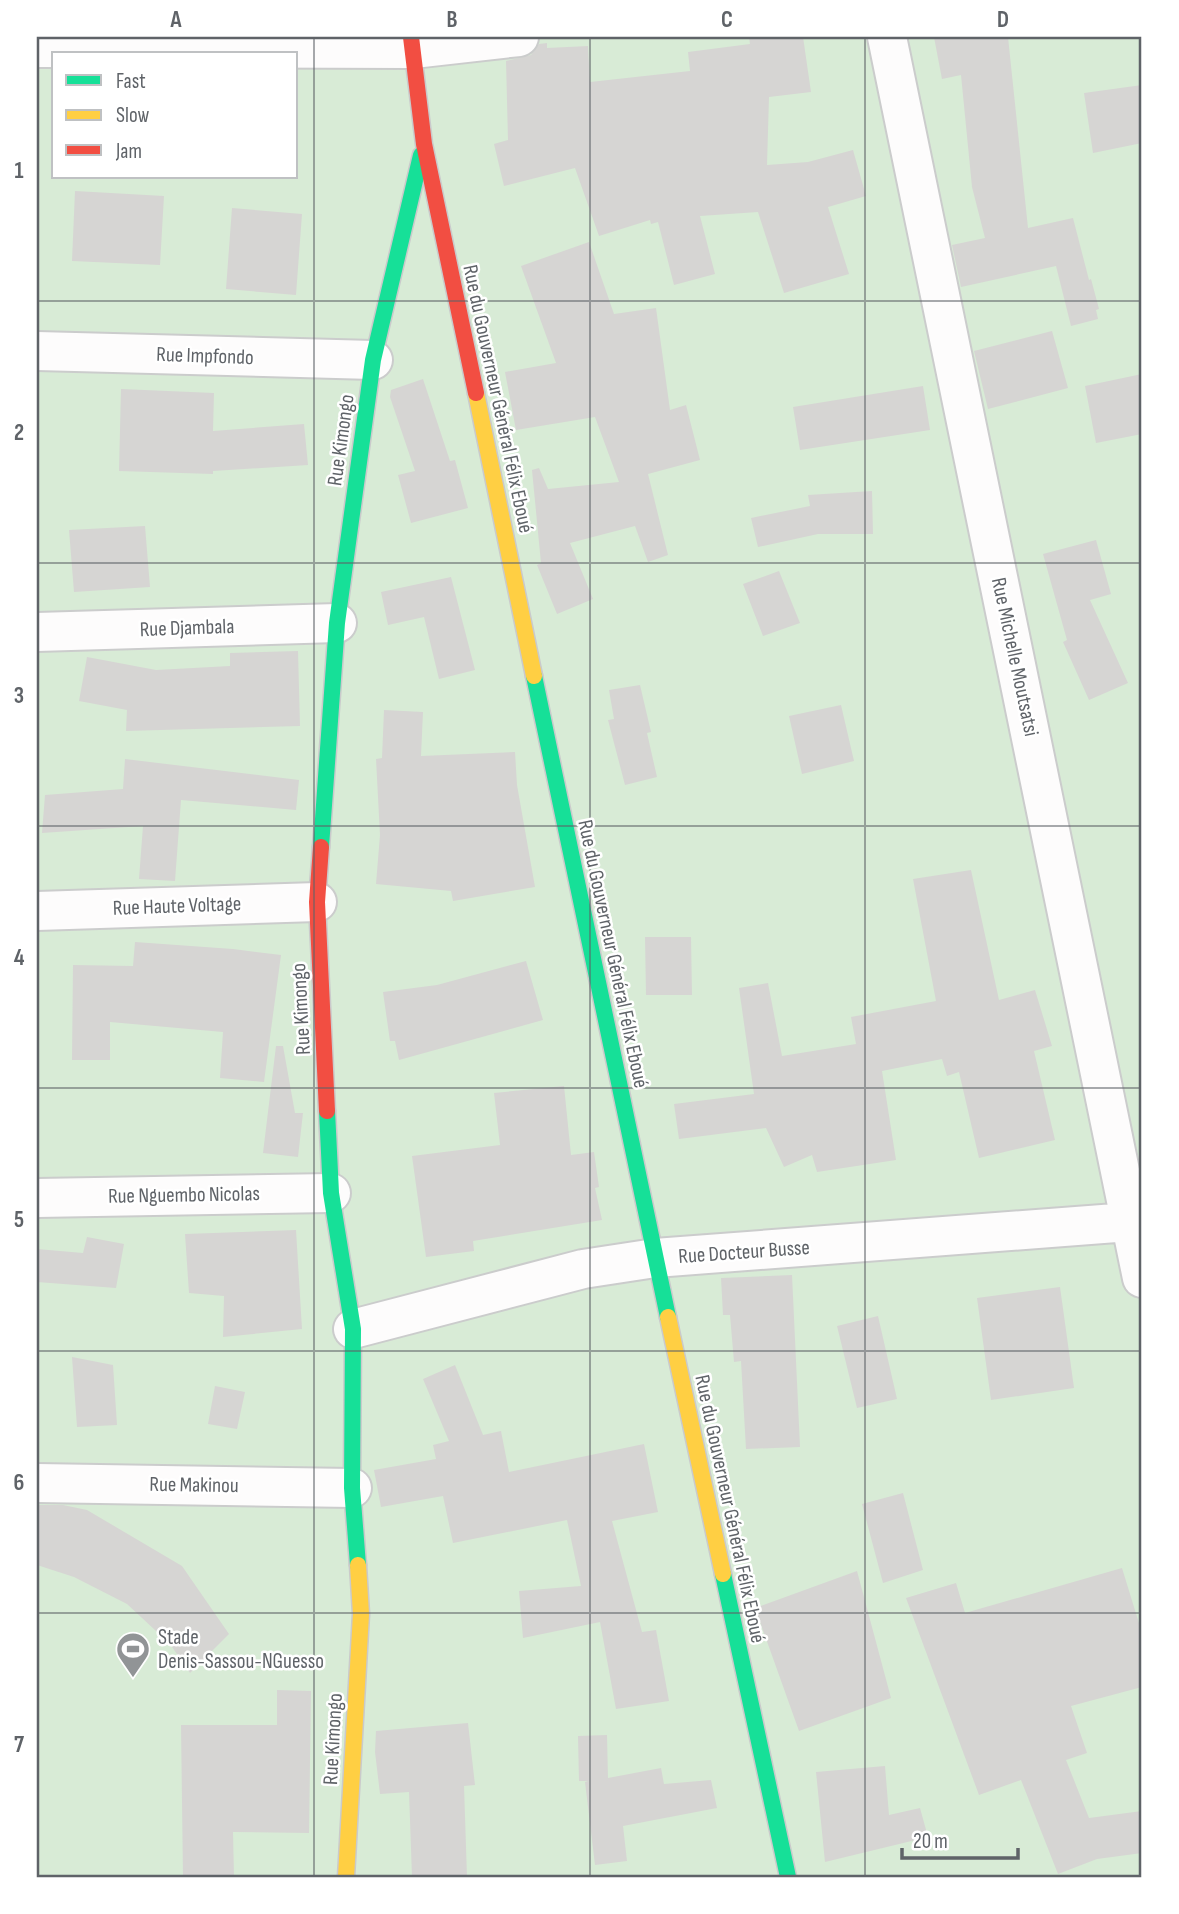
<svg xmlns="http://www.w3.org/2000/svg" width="1179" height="1914" font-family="'Sofia Sans Condensed',sans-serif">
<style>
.green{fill:#d8ebd6;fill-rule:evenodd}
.building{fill:#d6d5d3}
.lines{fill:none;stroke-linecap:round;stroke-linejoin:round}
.street-casing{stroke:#cbcccc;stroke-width:42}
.fast-casing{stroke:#cacacb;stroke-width:19}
.slow-casing{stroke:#cacacb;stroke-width:19}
.jam-casing{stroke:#cacacb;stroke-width:19}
.street{stroke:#fdfcfc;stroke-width:38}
.fast{stroke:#16e098;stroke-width:16}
.slow{stroke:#ffcf43;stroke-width:16}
.jam{stroke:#f24e42;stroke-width:16}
.grid{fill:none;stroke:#5f6368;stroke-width:2;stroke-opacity:0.55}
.labels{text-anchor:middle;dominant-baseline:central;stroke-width:5;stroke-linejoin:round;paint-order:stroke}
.street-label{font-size:21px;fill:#5f6368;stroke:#fff}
.poi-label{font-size:21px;fill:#5f6368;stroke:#fff;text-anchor:start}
.neatline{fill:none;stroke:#5f6368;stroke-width:2.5}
.grid-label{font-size:23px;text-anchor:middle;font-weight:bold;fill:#5f6368}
</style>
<rect width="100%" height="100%" fill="#efeeea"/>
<path class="green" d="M37 37H1142V1877H37ZM54 54H296V177H54Z"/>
<path class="building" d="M749 37H803L811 92 769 97 767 165 808 162 853 150 866 196 828 207 849 274 784 293 758 212 700 216 715 274 674 285 658 222 651 224 650 220 599 236 575 168 504 186 494 144 508 140 506 61 531 55 539 44 547 43V48L588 46 590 82 690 71 688 52 750 44Z
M934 37H1008L1028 228 1073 218 1089 280 1091 279 1099 309 1096 310 1098 319 1071 326 1056 266 961 287 952 245 985 238 972 187 961 75 942 79Z
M1142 85V143L1093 153 1084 93Z
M75 191 164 196 160 265 72 261Z
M232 208 302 214 296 295 226 289Z
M589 242 614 314 656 308 670 410 686 405 700 460 648 474 668 555 648 562 635 526 570 543 593 599 557 614 537 565 541 563 532 470 539 468 548 489 619 482 595 417 516 430 505 372 556 363 521 266Z
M1052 331 1068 388 988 409 974 351Z
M1142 374V434L1096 443 1085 386Z
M423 379 450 461 455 460 468 508 411 523 398 475 415 471 390 397 391 390Z
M923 386 930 430 800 450 793 407Z
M121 389 214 393 213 431 304 424 308 465 213 471V474L119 471Z
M872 491 873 534H818L758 547 751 518 810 506 808 495Z
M145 526 150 587 74 592 69 530Z
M1096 540 1111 594 1090 600 1128 683 1089 700 1063 642 1067 640 1043 554Z
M779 571 800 623 763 636 743 584Z
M451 577 475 670 439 679 424 617 388 625 381 592Z
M298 651 300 726 126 731 127 710 79 701 87 657 156 670 230 666V653Z
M640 685 651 732 647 733 657 777 625 785 608 720 614 719 609 690Z
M841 705 854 761 802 774 789 716Z
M384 710 423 712 421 756 515 752 517 785 535 887 453 901 451 891 376 884 380 835 376 759 382 758Z
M125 759 299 780 296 810 181 800 175 881 139 879 143 826 42 833 45 795 123 789Z
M971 870 999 1000 1035 990 1052 1046 1034 1051 1055 1140 979 1158 959 1072 947 1076 942 1059 882 1071 896 1160 817 1172 812 1155 784 1167 766 1128 679 1139 674 1104 754 1094 739 988 768 983 782 1056 856 1044 851 1017 936 1001 913 879Z
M645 937H691L692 995H646Z
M135 942 233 949 281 955 264 1082 220 1078 223 1032 110 1022V1060H72L73 965 133 966Z
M526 961 543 1020 399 1060 395 1041H390L383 992 437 985Z
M276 1046H283L295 1113H303L298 1157 263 1153Z
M564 1086 571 1155 594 1152 599 1187 595 1188 602 1220 473 1241 474 1251 426 1257 412 1156 500 1145 494 1093Z
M296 1230 302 1329 223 1337 224 1296 189 1293 185 1234Z
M87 1237 124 1244 116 1288 37 1282V1249L83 1253Z
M792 1275 800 1447 746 1449 741 1361 734 1362 730 1315H723L721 1278Z
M1060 1287 1074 1388 991 1400 977 1298Z
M878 1316 897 1399 857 1408 837 1326Z
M72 1357 113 1365 117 1425 77 1427Z
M455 1365 483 1435 501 1431 509 1472 644 1444 658 1512 612 1521 642 1632 656 1630 669 1701 616 1709 600 1622 523 1638 519 1591 581 1586 567 1520 453 1543 443 1496 381 1507 374 1470 436 1459 433 1445 449 1441 423 1379Z
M215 1386 245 1392 237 1429 208 1424Z
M903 1493 923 1570 883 1583 862 1504Z
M37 1505H63L87 1510 182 1566 229 1634 190 1673 170 1644 127 1604 74 1577 37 1565Z
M1122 1568 1142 1633V1687L1071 1706 1087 1753 1066 1760 1089 1818 1142 1811V1853L1097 1859 1058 1874 1021 1780 979 1795 906 1598 956 1583 965 1613Z
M857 1571 891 1698 799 1731 755 1608Z
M277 1690 311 1691 309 1833 233 1832 234 1877H183L181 1725H277Z
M468 1723 475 1785 464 1786 467 1877H412L409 1792 380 1794 375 1752 376 1731Z
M607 1735 608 1778 661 1768 664 1784 711 1780 717 1808 623 1826 627 1861 595 1865 585 1782 588 1781H579L578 1736Z
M885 1766 889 1815 920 1808 928 1837 825 1862 816 1772Z"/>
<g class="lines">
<g class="street-casing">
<path id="street" d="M887 37 1142 1278
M37 48 413 49 519 37
M37 351 373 360
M37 632 337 623
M37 911 317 902
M37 1198 331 1193
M353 1329 583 1269 655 1258 1142 1221
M37 1483 352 1488"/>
</g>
<g class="fast-casing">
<path id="fast" d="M534 676 668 1317
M321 847 337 623 373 360 421 155
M327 1111 331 1193 353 1329 352 1488 358 1565
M723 1574 788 1877"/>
</g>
<g class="slow-casing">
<path id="slow" d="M476 393 534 676
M668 1317 723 1574
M346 1877 361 1614 358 1565"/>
</g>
<g class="jam-casing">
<path id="jam" d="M411 37 424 144 476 393
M321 847 317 902 327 1111"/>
</g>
<use href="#street" class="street"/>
<use href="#fast" class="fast"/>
<use href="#slow" class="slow"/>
<use href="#jam" class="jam"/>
</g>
<path class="grid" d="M314 37V1877M590 37V1877M865 37V1877M37 301H1142M37 563H1142M37 826H1142M37 1088H1142M37 1351H1142M37 1613H1142"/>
<defs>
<g id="stadium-pin" transform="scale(1.75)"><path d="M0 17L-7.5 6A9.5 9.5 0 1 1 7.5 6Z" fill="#919496" stroke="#fff"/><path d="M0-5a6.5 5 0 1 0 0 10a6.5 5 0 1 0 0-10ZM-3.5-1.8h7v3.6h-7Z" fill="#fff"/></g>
</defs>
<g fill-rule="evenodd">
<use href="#stadium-pin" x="133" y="1649"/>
</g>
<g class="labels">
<g class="street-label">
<text transform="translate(205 356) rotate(2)">Rue Impfondo</text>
<text transform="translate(498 399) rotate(78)">Rue du Gouverneur Général Félix Eboué</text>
<text transform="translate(341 440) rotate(-82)">Rue Kimongo</text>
<text transform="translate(187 628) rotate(-2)">Rue Djambala</text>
<text transform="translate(1015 657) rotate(78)">Rue Michelle Moutsatsi</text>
<text transform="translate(177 906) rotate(-2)">Rue Haute Voltage</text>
<text transform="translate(613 954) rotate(78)">Rue du Gouverneur Général Félix Eboué</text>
<text transform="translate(301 1009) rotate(-93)">Rue Kimongo</text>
<text transform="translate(184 1195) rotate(-1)">Rue Nguembo Nicolas</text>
<text transform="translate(744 1252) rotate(-4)">Rue Docteur Busse</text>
<text transform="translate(194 1485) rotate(1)">Rue Makinou</text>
<text transform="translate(730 1509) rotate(78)">Rue du Gouverneur Général Félix Eboué</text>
<text transform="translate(333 1739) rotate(-87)">Rue Kimongo</text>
</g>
<g class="poi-label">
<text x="158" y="1637">Stade<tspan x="158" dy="24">Denis-Sassou-NGuesso</tspan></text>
</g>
</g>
<rect width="1179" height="1914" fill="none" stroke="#ffffff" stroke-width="77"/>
<rect x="52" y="52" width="245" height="126" fill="#ffffff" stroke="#bfc1c3" stroke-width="2"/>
<rect x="66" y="75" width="35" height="10" fill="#16e098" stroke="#bfc1c3" stroke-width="2"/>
<text x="116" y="88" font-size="21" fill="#5f6368">Fast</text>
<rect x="66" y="110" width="35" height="10" fill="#ffcf43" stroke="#bfc1c3" stroke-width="2"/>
<text x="116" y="122" font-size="21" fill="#5f6368">Slow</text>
<rect x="66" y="145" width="35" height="10" fill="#f24e42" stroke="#bfc1c3" stroke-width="2"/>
<text x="116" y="158" font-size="21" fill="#5f6368">Jam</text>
<path d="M902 1848v10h116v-10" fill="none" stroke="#5f6368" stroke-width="3.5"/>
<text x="913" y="1848" font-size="21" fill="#5f6368" stroke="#ffffff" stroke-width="5" paint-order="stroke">20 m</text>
<rect x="38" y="38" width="1102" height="1838" class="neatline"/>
<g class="grid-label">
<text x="176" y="27">A</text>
<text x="452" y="27">B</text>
<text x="727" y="27">C</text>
<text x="1003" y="27">D</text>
<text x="19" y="178">1</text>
<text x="19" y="440">2</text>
<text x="19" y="703">3</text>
<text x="19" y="965">4</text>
<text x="19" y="1227">5</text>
<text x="19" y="1490">6</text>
<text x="19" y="1752">7</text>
</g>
</svg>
